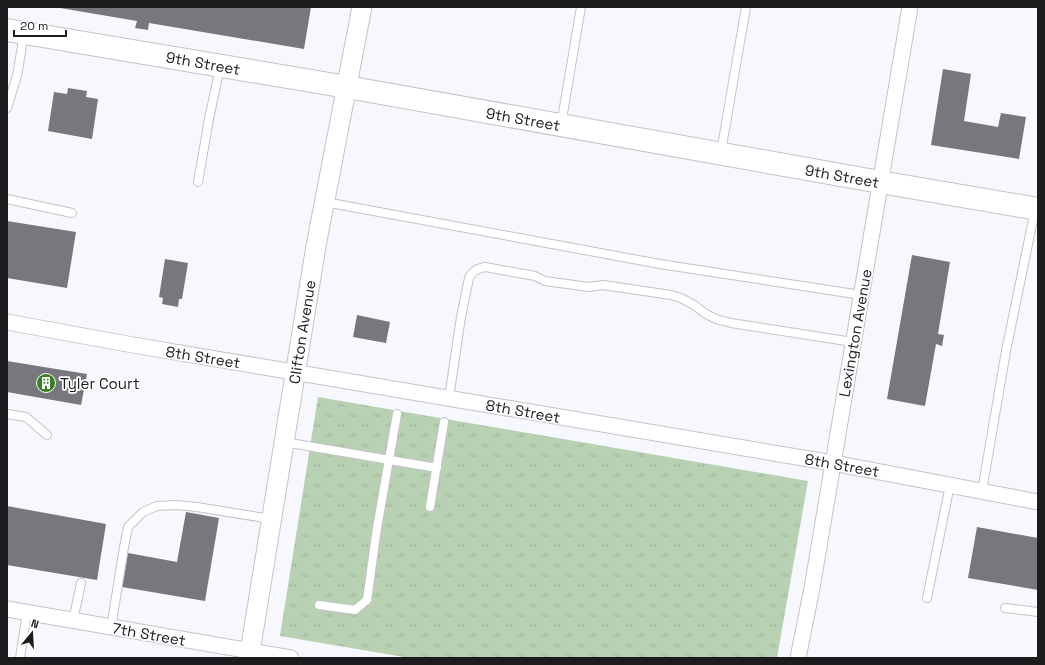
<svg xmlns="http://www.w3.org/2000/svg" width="1045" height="665" font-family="'Space Grotesk',sans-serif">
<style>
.park{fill:url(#park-tufts)}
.building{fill:#77777d}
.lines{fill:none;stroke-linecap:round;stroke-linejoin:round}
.service-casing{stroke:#c3c3c9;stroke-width:10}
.minor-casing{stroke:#c3c3c9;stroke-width:17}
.tertiary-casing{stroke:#c3c3c9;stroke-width:21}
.secondary-casing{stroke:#c3c3c9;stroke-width:24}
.service{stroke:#fff;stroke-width:8}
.minor{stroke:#fff;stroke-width:15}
.tertiary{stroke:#fff;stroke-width:19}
.secondary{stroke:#fff;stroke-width:22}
.labels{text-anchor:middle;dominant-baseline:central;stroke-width:3.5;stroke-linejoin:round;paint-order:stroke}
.street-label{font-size:15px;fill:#1c1c1e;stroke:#fff}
.poi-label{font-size:15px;fill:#1c1c1e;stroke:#fff;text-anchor:start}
</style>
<defs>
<pattern id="park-tufts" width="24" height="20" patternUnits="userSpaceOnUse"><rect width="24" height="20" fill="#b9d1b3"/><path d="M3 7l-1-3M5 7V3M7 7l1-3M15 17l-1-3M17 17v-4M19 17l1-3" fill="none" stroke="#9eb39a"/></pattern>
</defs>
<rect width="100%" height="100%" fill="#f7f7fe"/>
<path class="park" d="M318 397 808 481 777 658H410L280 636Z"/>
<path class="building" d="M60 7H311L304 49 149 23 148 30 135 28 137 21 60 8Z
M943 69 971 74 964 121 998 127 1001 113 1026 117 1019 159 931 145Z
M68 88 87 91 86 97 98 99 92 139 48 131 54 92 67 94Z
M7 221 76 232 67 288 7 278Z
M912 255 950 262 938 334 944 335 942 346 936 344 925 406 887 399Z
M165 259 188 263 182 299H179L178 307 162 304 163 298 159 297Z
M357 315 390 322 386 343 353 337Z
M7 361 87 374 81 405 7 392Z
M7 506 106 524 97 580 7 565Z
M186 512 219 518 205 601 122 587 128 553 177 562Z
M977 527 1038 538V590L968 578Z"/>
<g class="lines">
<g class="service-casing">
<path id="service" d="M7 108 17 76 24 34
M561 125 581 7
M721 152 746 7
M198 182 209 119 220 67
M7 199 72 213
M325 202 660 264 861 295
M449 398 461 317 469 278C473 271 476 269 485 267L535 276 545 281 589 287 603 285 671 295 681 298 694 305 706 314 716 319 731 323 853 342
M7 414 26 417 47 435
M284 442 437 468
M982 491 1006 351 1035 210
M430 507 444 422
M927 598 950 485
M319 605 355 610 367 600 377 528 397 414
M1005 608 1038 612
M73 621 81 583
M111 628 124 547 128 527 143 512 157 506 177 505 197 507 271 519
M20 658 27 613"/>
</g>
<g class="minor-casing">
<path id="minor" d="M7 322 133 345 833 463 1038 502
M7 609 291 658
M798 658 812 588 910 7"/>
</g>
<g class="tertiary-casing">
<path id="tertiary" d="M249 658 316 246 362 7"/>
</g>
<g class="secondary-casing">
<path id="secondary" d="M7 30 347 87 880 182 1038 209"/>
</g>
<use href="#service" class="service"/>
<use href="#minor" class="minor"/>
<use href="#tertiary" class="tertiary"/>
<use href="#secondary" class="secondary"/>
</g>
<defs>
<g id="building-disc" transform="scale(1)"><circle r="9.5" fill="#3a8126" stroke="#fff"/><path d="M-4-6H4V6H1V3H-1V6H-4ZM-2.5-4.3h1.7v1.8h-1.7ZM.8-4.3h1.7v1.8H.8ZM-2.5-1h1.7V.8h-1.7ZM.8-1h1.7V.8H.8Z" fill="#fff"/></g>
</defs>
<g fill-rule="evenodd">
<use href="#building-disc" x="46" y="383"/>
</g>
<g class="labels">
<g class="street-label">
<text transform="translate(203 63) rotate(10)">9th Street</text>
<text transform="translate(523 119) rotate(10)">9th Street</text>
<text transform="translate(842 176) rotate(10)">9th Street</text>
<text transform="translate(302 332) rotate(-81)">Clifton Avenue</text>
<text transform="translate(855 333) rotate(-80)">Lexington Avenue</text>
<text transform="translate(203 357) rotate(9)">8th Street</text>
<text transform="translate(523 411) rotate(10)">8th Street</text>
<text transform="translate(842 465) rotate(10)">8th Street</text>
<text transform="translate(149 634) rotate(10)">7th Street</text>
</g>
<g class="poi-label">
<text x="60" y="383">Tyler Court</text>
</g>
</g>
<rect width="1045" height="665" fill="none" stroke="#1c1c1e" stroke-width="16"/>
<g transform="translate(32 633) rotate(18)" stroke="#ffffff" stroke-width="3" paint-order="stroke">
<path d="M0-3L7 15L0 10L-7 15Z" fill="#1c1c1e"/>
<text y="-6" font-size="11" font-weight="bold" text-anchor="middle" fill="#1c1c1e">N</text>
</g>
<path d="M14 30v6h52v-6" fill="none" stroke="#1c1c1e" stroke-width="2"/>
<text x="20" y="30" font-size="12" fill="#1c1c1e" stroke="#ffffff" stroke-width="3" paint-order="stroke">20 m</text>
</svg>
